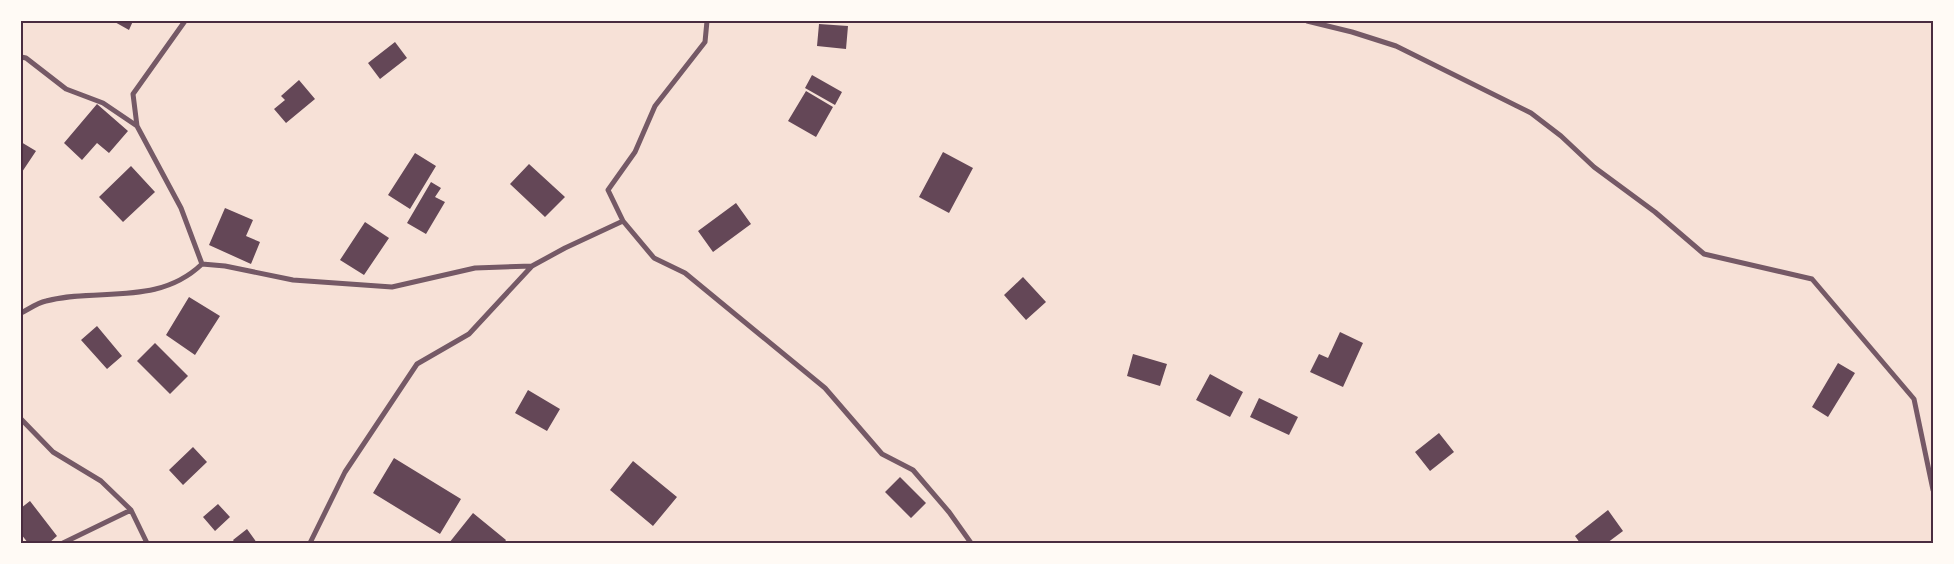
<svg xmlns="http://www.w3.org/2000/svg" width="1954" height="564" font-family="'Asap Condensed',sans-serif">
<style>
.building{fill:#644757}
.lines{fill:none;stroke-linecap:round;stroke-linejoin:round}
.minor{stroke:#755966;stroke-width:5}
.neatline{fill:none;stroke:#4a2c40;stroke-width:2}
</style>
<rect width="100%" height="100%" fill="#f7e1d7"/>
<path class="building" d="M113 21H133L129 30Z
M819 24 848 26 846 49 817 46Z
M395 42 407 58 380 79 368 63Z
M812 75 842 92 835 105 805 88Z
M299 80 315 99 286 123 274 109 285 100 281 96Z
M806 91 833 107 816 137 788 121Z
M97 104 128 131 109 153 97 143 82 160 64 143Z
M21 142 36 151 22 172H21Z
M943 152 973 168 949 213 919 197Z
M415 153 436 166 410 209 388 195Z
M529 164 565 197 545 217 510 184Z
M131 166 155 192 123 222 99 197Z
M431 182 441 188 435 197 445 202 426 234 407 223Z
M736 203 751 224 713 252 698 231Z
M225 208 253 220 246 236 260 242 251 264 209 245Z
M365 222 389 238 364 275 340 260Z
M1023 277 1046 302 1026 320 1004 295Z
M189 297 220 316 195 355 166 335Z
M97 326 122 356 107 369 81 340Z
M1340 332 1363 343 1343 387 1310 372 1319 354 1328 358Z
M155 343 188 376 170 394 137 361Z
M1133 354 1167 364 1160 386 1127 376Z
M1838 363 1855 373 1828 417 1812 407Z
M1210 374 1243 392 1230 417 1196 400Z
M528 390 560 409 547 431 515 413Z
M1259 398 1298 417 1289 435 1250 417Z
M1439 433 1454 452 1430 471 1415 452Z
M193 447 207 462 183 485 169 470Z
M394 458 461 499 440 534 373 493Z
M633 461 677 497 653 526 610 490Z
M900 477 926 503 911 518 885 492Z
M30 501 57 536 49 543H28L21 534V508Z
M218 504 230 517 215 531 203 517Z
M1608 510 1623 531 1607 543H1580L1575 536Z
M473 513 506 540 504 543H449Z
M247 529 257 543H235L233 540Z"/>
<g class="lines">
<path class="minor" d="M707 21 705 42 655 106 635 152 608 190 623 221 654 258 685 273 825 388 882 454 913 470 949 512 971 543
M1307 21 1352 32 1396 46 1531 113 1561 136 1594 167 1655 212 1704 254 1812 279 1914 399 1933 490
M21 57 26 58 66 89 103 103 137 126
M202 264 225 266 293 280 392 287 475 268 532 266
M21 313C29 309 37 303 46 301 99 287 157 307 202 264L181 208 137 126 133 94 185 21
M21 419 53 452 101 481 131 510 147 543
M63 543 131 510
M310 543 345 472 417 364 469 334 532 266 565 248 623 221"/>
</g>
<rect width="1954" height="564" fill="none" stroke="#fffaf5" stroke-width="45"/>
<rect x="22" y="22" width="1910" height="520" class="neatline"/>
</svg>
